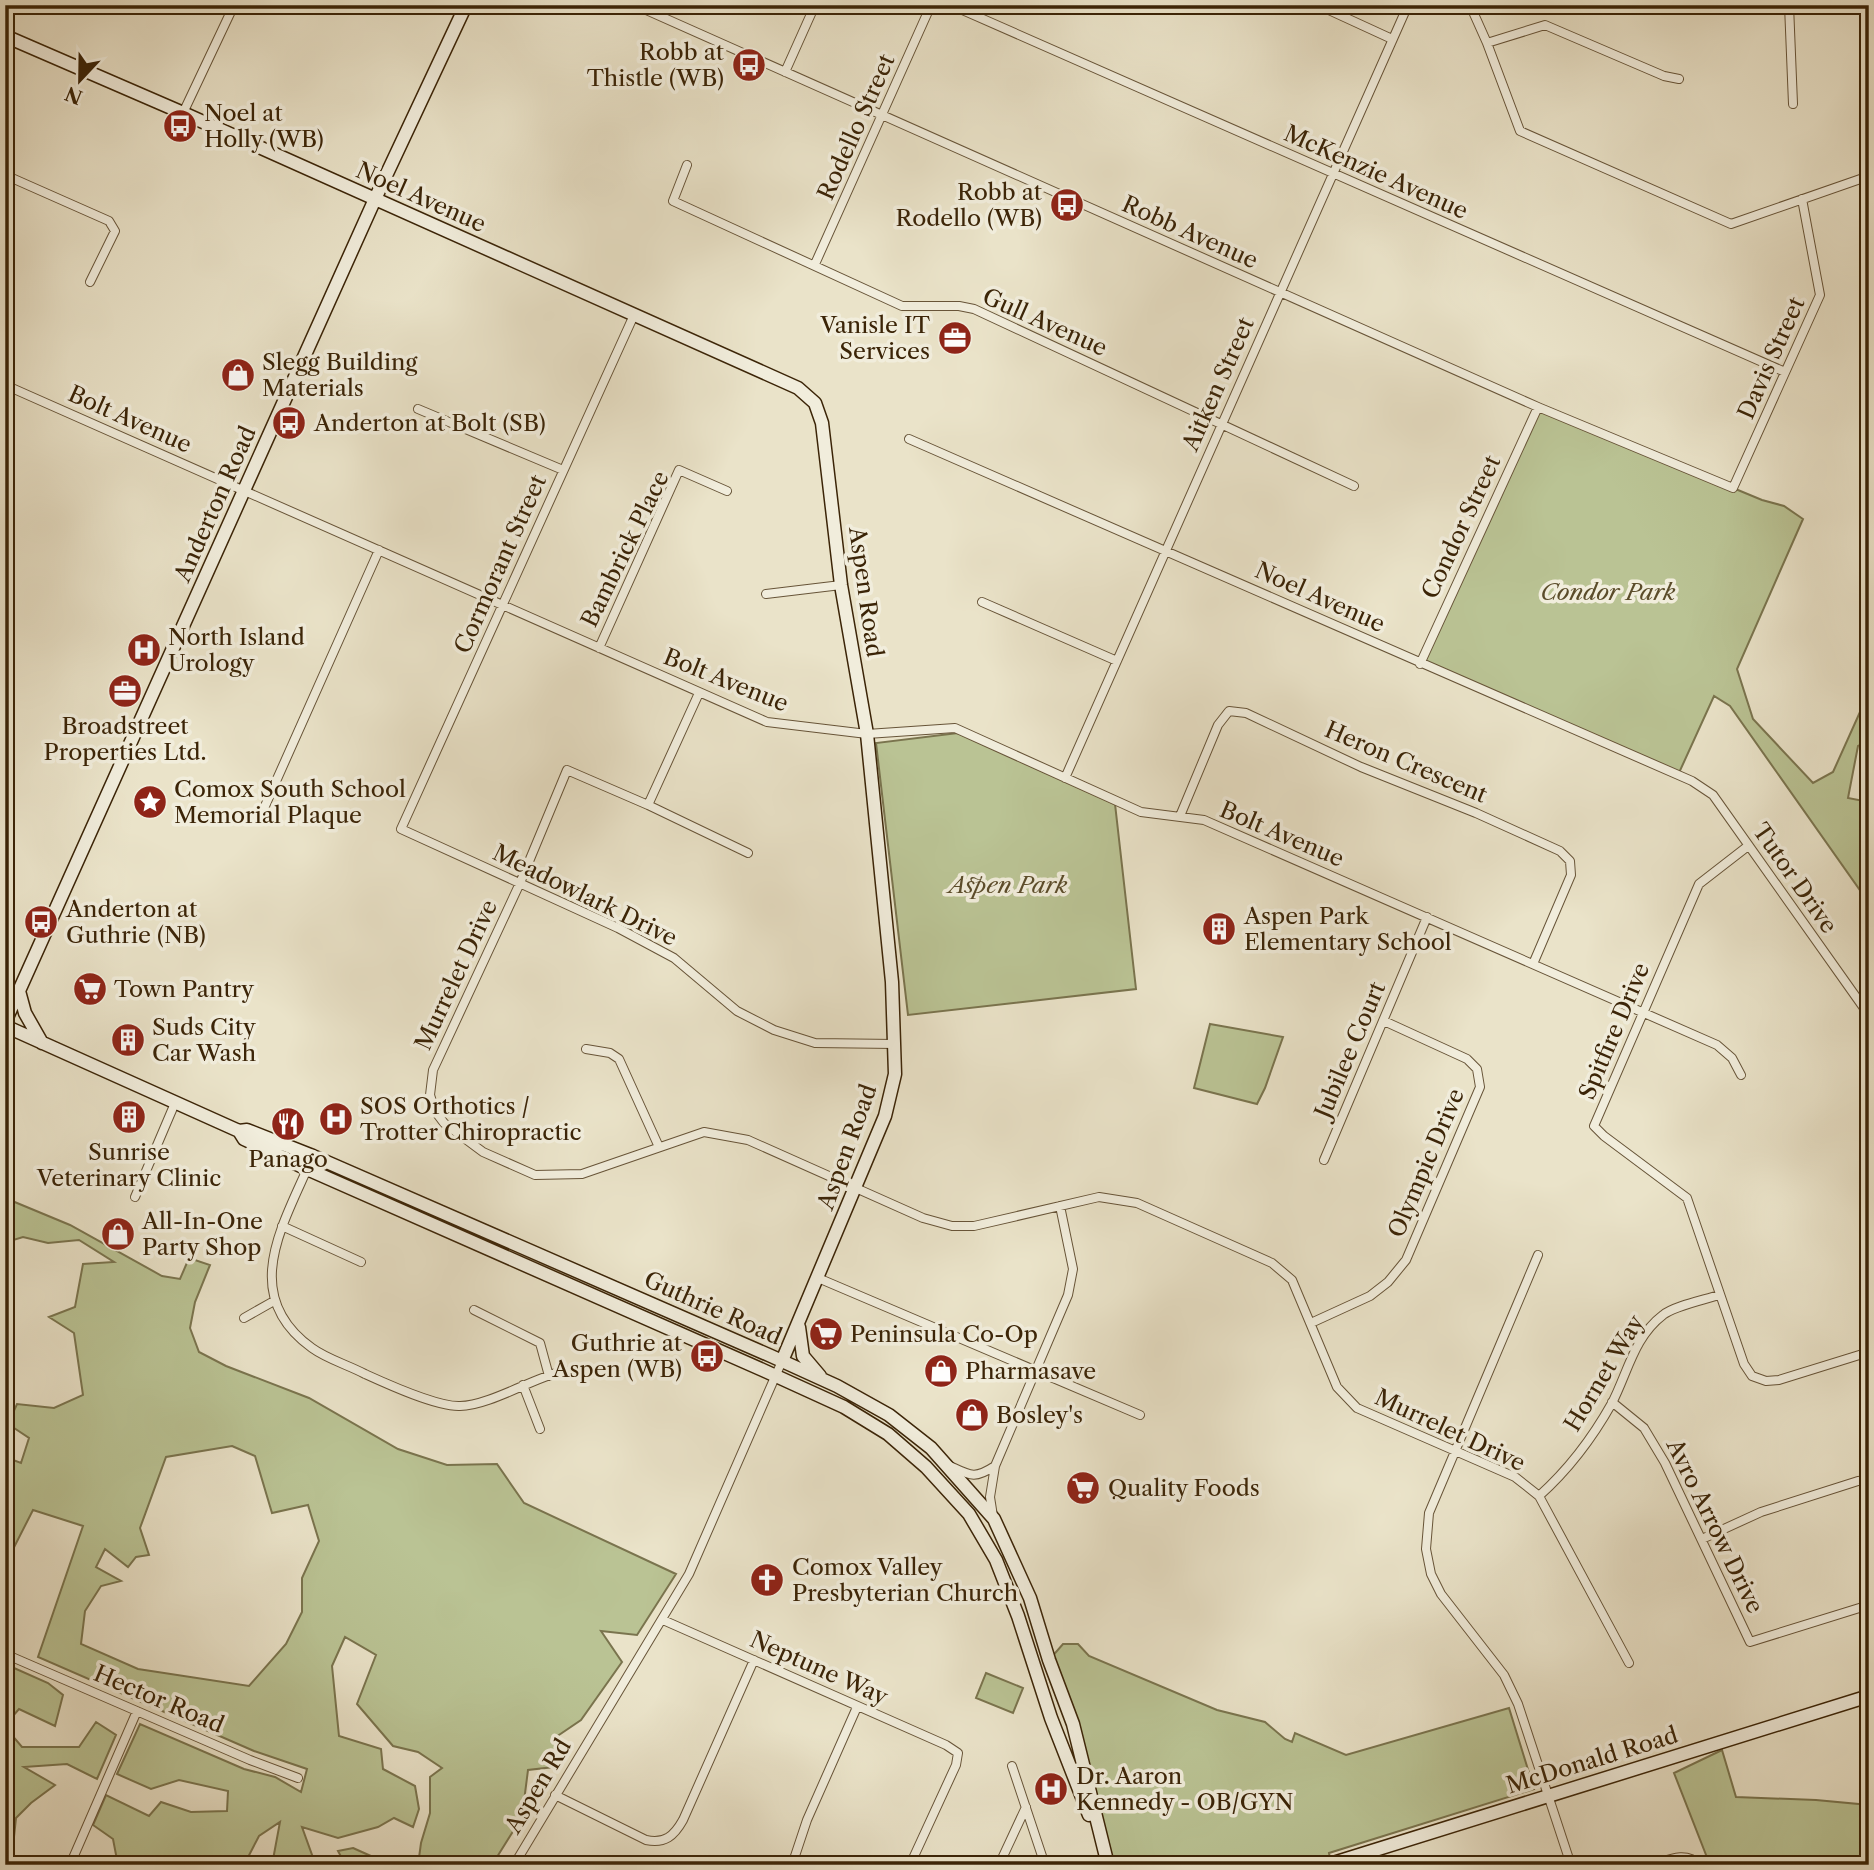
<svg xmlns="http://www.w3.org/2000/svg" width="1874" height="1870" font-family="'Libre Caslon Text',serif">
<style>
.green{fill:#bac394;stroke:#7a744e;stroke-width:2;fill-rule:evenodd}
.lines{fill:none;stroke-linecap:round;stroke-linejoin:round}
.street-casing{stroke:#675438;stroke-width:10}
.secondary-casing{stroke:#3b2407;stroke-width:15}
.street{stroke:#f1eddc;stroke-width:8}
.secondary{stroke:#f1eddc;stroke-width:12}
.labels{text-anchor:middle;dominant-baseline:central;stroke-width:7;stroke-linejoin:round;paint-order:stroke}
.poi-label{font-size:23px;fill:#3b2407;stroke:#f1eddc;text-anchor:start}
.street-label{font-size:23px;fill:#3b2407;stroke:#f1eddc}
.park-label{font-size:23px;font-style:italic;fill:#5b4c2a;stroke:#f1eddc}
</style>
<rect width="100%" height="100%" fill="#eae3c9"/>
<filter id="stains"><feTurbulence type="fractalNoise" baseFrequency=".00286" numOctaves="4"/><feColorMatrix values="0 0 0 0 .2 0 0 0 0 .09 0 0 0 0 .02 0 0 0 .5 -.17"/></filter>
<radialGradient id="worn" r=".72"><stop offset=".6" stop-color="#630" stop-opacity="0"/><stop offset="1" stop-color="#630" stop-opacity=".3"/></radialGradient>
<path class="green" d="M1538 407 1762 500 1784 506 1803 519 1737 669 1753 719 1813 783 1833 772 1869 692V741L1858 746 1848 798 1869 802V903L1730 706 1714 696 1678 775 1420 664Z
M958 733 1115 804 1136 989 908 1015 876 743Z
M1210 1024 1283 1037 1265 1088 1257 1104 1194 1088Z
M5 1198 70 1225 162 1276 180 1279 189 1258 210 1265 195 1302 190 1328 199 1352 226 1366 309 1398 398 1449 447 1465 497 1464 524 1503 676 1574 637 1635 601 1631 622 1662 581 1720 556 1737 554 1767 528 1770 522 1817 492 1865H418L421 1843 430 1813V1777L442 1768 418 1752 393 1746 357 1704 376 1655 345 1637 332 1666 339 1736 381 1749 383 1769 415 1786 419 1809 413 1827 394 1818 378 1827 338 1838 302 1827 315 1863 318 1865H272L280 1822 259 1836 244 1865H118L113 1839 93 1825 106 1795 149 1816 161 1802 191 1812 227 1811 228 1791 179 1780 151 1789 117 1774 140 1724 244 1769 275 1777 301 1792 307 1769 254 1751 38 1657 83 1526 33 1510 5 1565V1457L21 1463 29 1438 8 1424 17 1404 54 1408 83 1395 74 1333 49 1317 75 1307 83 1264 114 1262 79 1240 48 1243 23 1237 7 1242ZM232 1446 255 1456 272 1513 308 1505 319 1541 302 1578V1612L286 1644 249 1686 138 1669 81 1644 85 1611 101 1586 121 1581 96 1567 105 1549 128 1567 136 1557 149 1555 140 1528 166 1457Z
M1063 1644H1078L1089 1656 1217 1710 1265 1722 1285 1739 1292 1742 1295 1733 1346 1755 1509 1708 1534 1789 1329 1853 1331 1864 1327 1865H1108L1049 1660Z
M5 1664 48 1683 63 1695 55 1726 19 1709 5 1725Z
M986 1673 1023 1688 1013 1713 976 1698Z
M96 1722 116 1735 97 1779 67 1764 24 1767 55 1785 31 1803 16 1818 14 1837 5 1833V1727L22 1747H79Z
M1722 1750 1736 1797 1816 1800 1869 1805V1865H1710L1674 1773Z
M353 1848 391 1865H341L344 1862 338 1851Z"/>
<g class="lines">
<g class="street-casing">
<path id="street" d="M635 5 1538 407 1733 488 1820 295 1802 199
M951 5 1785 372
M1318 5 1392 39
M1470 5 1487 43 1520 131 1731 224 1869 176
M1789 5 1793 104
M1487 43 1545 25 1664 76 1679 79
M785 72 815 5
M183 113 234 5
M687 165 673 201 902 306H959L974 309 1354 486
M5 175 109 221 115 231 90 282
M815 264 931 5
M634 315 401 829 618 928 674 958 737 1011 774 1030 815 1043 895 1044
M5 385 767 722 867 734 955 728 1141 812 1204 820 1717 1045 1732 1058 1741 1075
M418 409 563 470
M909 439 1692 781 1713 795 1866 1011 1869 1019
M766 594 841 585
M982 602 1117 661
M599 648 679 470 727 491
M1420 664 1538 407
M699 693 648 805 567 770 520 883 433 1070 430 1095 435 1111 444 1123 483 1152 535 1175 582 1174 704 1132 748 1140 923 1218 952 1226H974L1099 1197 1137 1203 1272 1263 1292 1280 1337 1387 1357 1408 1515 1477 1539 1496 1629 1663
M1065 778 1408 5
M648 805 748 853
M265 806 379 550
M1180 816 1218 725 1229 711 1246 713 1361 767 1476 813 1560 851 1570 861 1571 875 1533 964
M1748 846 1699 884 1594 1126 1604 1136 1687 1198 1744 1364 1752 1376 1766 1381 1779 1380 1869 1352
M586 1049 610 1053 619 1059 659 1147
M1324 1160 1427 917
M308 1167C280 1230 241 1297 312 1348 327 1359 348 1365 365 1374 387 1384 437 1407 460 1406 486 1406 529 1381 556 1373 567 1369 581 1371 593 1371
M135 1197 175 1103
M282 1226 361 1262
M1538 1255 1429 1513 1426 1549 1431 1574 1441 1594 1504 1675 1518 1704 1571 1865
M818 1278 1140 1415
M474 1310 540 1343 549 1376
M244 1318 274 1301
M1311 1323 1370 1296 1388 1282 1406 1260 1480 1087 1477 1069 1467 1059 1384 1021
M523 1385 540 1429
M1612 1402 1644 1428 1665 1463 1750 1642 1869 1605
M950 1466C971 1476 975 1479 995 1466
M1539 1496C1568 1470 1593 1437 1612 1403 1628 1372 1634 1337 1663 1315 1674 1306 1704 1300 1719 1295
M993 1516 990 1497 995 1466 1068 1295 1073 1269 1060 1206
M1702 1539 1761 1512 1858 1481 1869 1480
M663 1620 946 1745 958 1753 956 1765 910 1865
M5 1654 250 1760 298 1778
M1012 1766 1045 1865
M555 1795 646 1840C665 1844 674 1836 683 1820L754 1660
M70 1865 137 1711
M514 1865 689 1574 782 1361
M792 1865 807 1820 857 1707
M999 1865 1026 1807
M1652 1865C1670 1859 1686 1851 1700 1865"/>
</g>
<g class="secondary-casing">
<path id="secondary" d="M5 36 183 113 798 388 815 403 822 423 841 585 867 734 892 982 895 1074 885 1116 782 1361
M19 991 25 1013 42 1043
M5 1022 375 199 466 5
M5 1026 239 1131 247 1130 313 1156 771 1356 837 1386 889 1415 931 1448 994 1519 1030 1598 1049 1660 1073 1724 1108 1865
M239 1131 244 1139 307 1169 765 1371 844 1407 888 1434 926 1467 969 1514 996 1560 1018 1616 1051 1718 1089 1815
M799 1327 803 1356 820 1376
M1327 1865 1869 1696"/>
</g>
<use href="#street" class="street"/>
<use href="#secondary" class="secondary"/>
</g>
<defs>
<g id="bus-disc" transform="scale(1.75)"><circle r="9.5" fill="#8f2418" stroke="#f1eddc"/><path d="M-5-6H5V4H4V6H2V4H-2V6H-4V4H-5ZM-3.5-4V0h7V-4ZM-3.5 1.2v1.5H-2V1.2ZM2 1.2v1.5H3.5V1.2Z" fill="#fff"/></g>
<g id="office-disc" transform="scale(1.75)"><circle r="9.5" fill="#8f2418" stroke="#f1eddc"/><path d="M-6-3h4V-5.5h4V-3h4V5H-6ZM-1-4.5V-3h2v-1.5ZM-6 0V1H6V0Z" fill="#fff"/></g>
<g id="shop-disc" transform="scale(1.75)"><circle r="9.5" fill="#8f2418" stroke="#f1eddc"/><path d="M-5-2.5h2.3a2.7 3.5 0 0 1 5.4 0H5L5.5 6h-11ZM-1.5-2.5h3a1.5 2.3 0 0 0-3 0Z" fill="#fff"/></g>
<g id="hospital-disc" transform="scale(1.75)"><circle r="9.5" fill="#8f2418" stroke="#f1eddc"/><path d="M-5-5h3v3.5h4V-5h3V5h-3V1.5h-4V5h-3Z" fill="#fff"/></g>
<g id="sight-disc" transform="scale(1.75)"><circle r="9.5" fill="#8f2418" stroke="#f1eddc"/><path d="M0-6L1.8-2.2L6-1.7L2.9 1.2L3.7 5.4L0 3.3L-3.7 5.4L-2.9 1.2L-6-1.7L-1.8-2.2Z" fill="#fff"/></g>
<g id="building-disc" transform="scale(1.75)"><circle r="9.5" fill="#8f2418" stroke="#f1eddc"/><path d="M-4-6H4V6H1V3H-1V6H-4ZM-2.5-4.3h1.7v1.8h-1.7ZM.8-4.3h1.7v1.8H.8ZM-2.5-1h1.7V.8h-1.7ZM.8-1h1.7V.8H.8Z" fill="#fff"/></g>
<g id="supermarket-disc" transform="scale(1.75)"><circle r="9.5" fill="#8f2418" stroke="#f1eddc"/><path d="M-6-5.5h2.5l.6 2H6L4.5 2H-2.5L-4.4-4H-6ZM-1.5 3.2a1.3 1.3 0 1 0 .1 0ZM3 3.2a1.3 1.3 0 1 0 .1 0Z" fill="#fff"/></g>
<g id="restaurant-disc" transform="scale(1.75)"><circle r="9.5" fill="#8f2418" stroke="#f1eddc"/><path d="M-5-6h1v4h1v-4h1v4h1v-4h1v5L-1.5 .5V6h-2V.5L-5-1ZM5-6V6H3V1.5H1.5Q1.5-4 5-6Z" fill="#fff"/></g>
<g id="church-disc" transform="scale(1.75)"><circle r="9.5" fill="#8f2418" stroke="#f1eddc"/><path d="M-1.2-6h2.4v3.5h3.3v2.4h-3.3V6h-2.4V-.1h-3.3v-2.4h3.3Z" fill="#fff"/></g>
</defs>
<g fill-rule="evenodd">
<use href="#bus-disc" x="749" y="65"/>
<use href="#bus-disc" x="180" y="126"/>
<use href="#bus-disc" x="1067" y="205"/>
<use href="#office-disc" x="955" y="338"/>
<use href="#shop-disc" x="238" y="375"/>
<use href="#bus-disc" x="289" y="423"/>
<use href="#hospital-disc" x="144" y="650"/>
<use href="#office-disc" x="125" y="691"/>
<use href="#sight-disc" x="150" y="802"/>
<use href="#bus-disc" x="41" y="922"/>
<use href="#building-disc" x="1219" y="929"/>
<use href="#supermarket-disc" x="90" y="989"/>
<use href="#building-disc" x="128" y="1040"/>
<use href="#building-disc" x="129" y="1117"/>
<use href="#hospital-disc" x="336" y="1119"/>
<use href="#restaurant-disc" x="288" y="1124"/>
<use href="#shop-disc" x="118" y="1234"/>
<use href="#supermarket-disc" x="826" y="1334"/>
<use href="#bus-disc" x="707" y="1356"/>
<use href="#shop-disc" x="941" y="1371"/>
<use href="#shop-disc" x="972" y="1415"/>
<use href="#supermarket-disc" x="1083" y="1488"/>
<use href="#church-disc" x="767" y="1580"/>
<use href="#hospital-disc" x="1051" y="1789"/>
</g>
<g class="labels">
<g class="poi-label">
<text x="724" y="52" text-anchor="end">Robb at<tspan x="724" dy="26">Thistle (WB)</tspan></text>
<text x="204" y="113">Noel at<tspan x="204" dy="26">Holly (WB)</tspan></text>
<text x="1042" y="192" text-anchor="end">Robb at<tspan x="1042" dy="26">Rodello (WB)</tspan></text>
<text x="930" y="325" text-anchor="end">Vanisle IT<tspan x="930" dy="26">Services</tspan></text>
<text x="262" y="362">Slegg Building<tspan x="262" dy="26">Materials</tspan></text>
<text x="314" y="423">Anderton at Bolt (SB)</text>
<text x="168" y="637">North Island<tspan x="168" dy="26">Urology</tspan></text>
<text x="125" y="726" text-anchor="middle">Broadstreet<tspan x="125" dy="26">Properties Ltd.</tspan></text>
<text x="174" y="789">Comox South School<tspan x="174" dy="26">Memorial Plaque</tspan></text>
<text x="66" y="909">Anderton at<tspan x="66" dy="26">Guthrie (NB)</tspan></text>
<text x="1244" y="916">Aspen Park<tspan x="1244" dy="26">Elementary School</tspan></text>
<text x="114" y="989">Town Pantry</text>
<text x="152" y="1027">Suds City<tspan x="152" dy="26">Car Wash</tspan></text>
<text x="360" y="1106">SOS Orthotics /<tspan x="360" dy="26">Trotter Chiropractic</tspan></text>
<text x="129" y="1152" text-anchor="middle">Sunrise<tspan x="129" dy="26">Veterinary Clinic</tspan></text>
<text x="288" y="1159" text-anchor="middle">Panago</text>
<text x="142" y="1221">All-In-One<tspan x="142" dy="26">Party Shop</tspan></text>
<text x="850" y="1334">Peninsula Co-Op</text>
<text x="682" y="1343" text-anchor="end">Guthrie at<tspan x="682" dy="26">Aspen (WB)</tspan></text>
<text x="965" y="1371">Pharmasave</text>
<text x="996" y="1415">Bosley's</text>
<text x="1108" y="1488">Quality Foods</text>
<text x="792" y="1567">Comox Valley<tspan x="792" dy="26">Presbyterian Church</tspan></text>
<text x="1076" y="1776">Dr. Aaron<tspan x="1076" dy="26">Kennedy - OB/GYN</tspan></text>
</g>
<g class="street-label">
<text transform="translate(856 127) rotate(-66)">Rodello Street</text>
<text transform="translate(1376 172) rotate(24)">McKenzie Avenue</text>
<text transform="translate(421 197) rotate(24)">Noel Avenue</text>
<text transform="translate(1190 232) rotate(24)">Robb Avenue</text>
<text transform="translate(1045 322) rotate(24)">Gull Avenue</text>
<text transform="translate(1771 358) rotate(-66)">Davis Street</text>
<text transform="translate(1218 384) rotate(-66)">Aitken Street</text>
<text transform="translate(130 419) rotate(24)">Bolt Avenue</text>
<text transform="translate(215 504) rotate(-66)">Anderton Road</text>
<text transform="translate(1461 527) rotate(-65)">Condor Street</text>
<text transform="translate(625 549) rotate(-64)">Bambrick Place</text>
<text transform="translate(500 564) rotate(-66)">Cormorant Street</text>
<text transform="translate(866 592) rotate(82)">Aspen Road</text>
<text transform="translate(1320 597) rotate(24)">Noel Avenue</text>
<text transform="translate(726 680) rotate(22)">Bolt Avenue</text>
<text transform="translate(1406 762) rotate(23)">Heron Crescent</text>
<text transform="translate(1282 834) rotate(23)">Bolt Avenue</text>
<text transform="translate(1795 878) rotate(55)">Tutor Drive</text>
<text transform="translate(585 895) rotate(26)">Meadowlark Drive</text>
<text transform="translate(456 975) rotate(-65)">Murrelet Drive</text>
<text transform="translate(1614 1031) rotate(-67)">Spitfire Drive</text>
<text transform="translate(1350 1050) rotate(-67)">Jubilee Court</text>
<text transform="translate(847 1147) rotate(-70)">Aspen Road</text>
<text transform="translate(1426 1163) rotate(-67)">Olympic Drive</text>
<text transform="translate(713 1308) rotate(24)">Guthrie Road</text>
<text transform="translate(1604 1373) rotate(-59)">Hornet Way</text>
<text transform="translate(1450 1430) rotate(25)">Murrelet Drive</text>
<text transform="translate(1715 1526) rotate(64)">Avro Arrow Drive</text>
<text transform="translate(819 1668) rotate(24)">Neptune Way</text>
<text transform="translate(159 1699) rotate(23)">Hector Road</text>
<text transform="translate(1592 1760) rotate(-17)">McDonald Road</text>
<text transform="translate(538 1786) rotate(-59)">Aspen Rd</text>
</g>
<g class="park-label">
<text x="1608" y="592">Condor Park</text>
<text x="1008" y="885">Aspen Park</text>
</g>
</g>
<rect width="1874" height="1870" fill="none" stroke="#eae3c9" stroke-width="28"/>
<rect x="7" y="7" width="1860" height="1856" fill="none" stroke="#3b2407" stroke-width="3.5"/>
<rect x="14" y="14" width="1846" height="1842" fill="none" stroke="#3b2407" stroke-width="2"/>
<g transform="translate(80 80) rotate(202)" stroke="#f1eddc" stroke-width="5" paint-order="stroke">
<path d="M0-5L12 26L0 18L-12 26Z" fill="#3b2407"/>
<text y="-10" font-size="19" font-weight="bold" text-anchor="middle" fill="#3b2407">N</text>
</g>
<rect width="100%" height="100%" filter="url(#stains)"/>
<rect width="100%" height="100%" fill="url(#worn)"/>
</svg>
